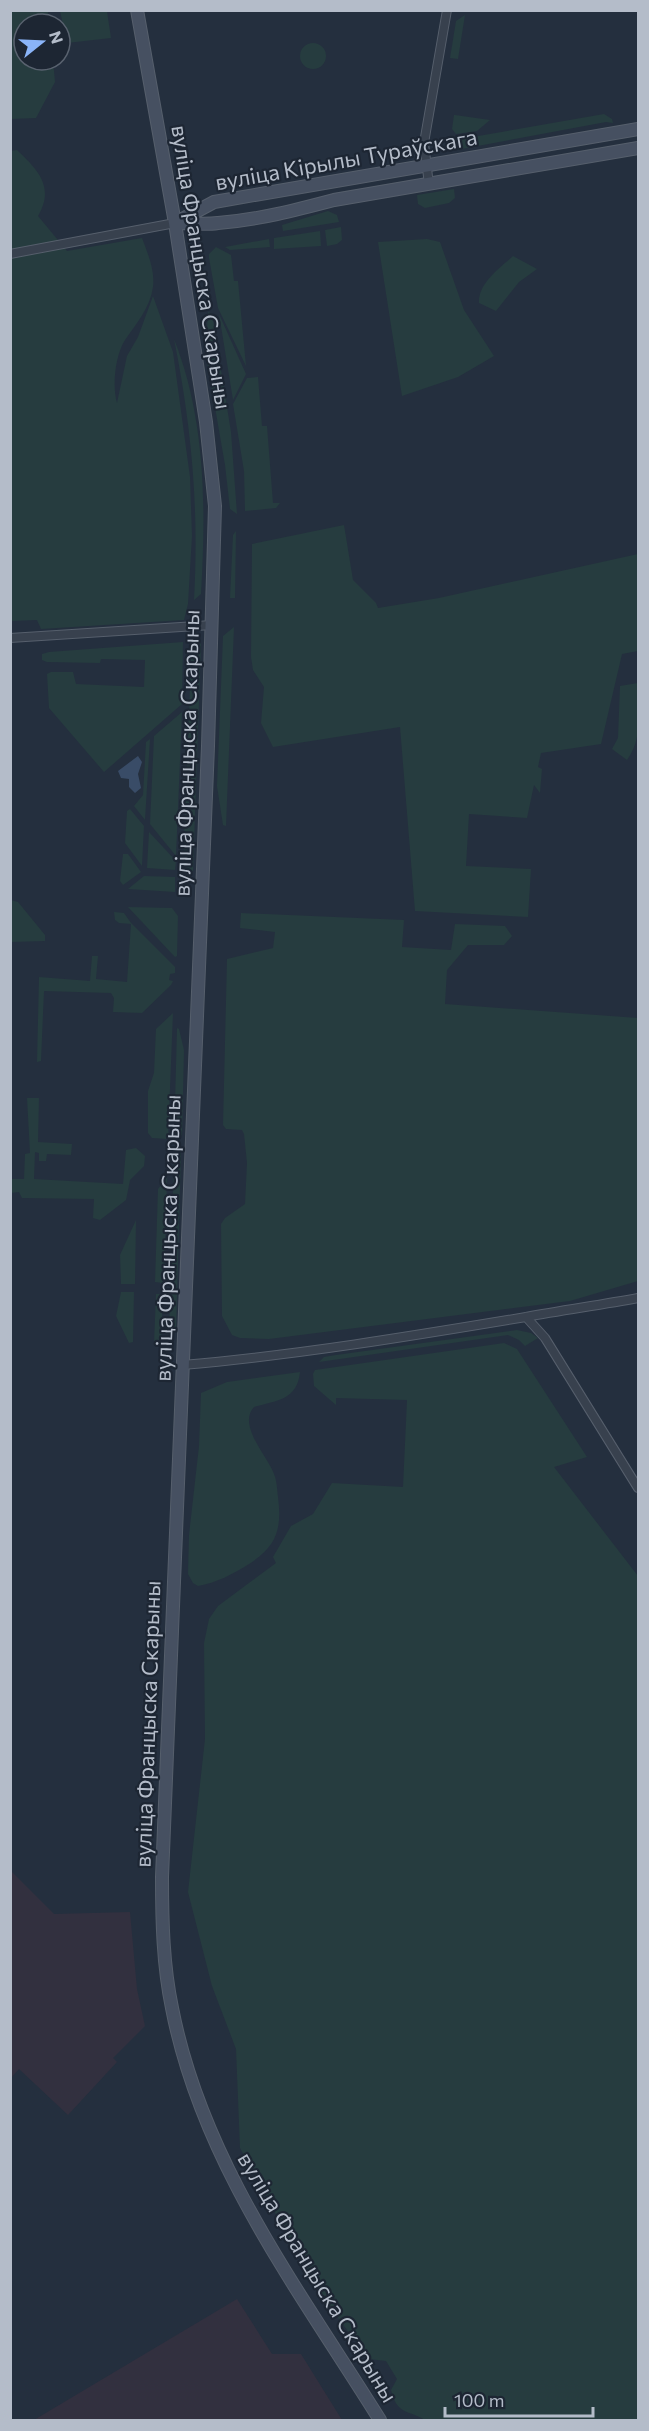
<svg xmlns="http://www.w3.org/2000/svg" width="649" height="2431" font-family="Commissioner,sans-serif">
<style>
.medical{fill:#32303f}
.green{fill:#263c3f}
.water{fill:#394c67}
.lines{fill:none;stroke-linecap:round;stroke-linejoin:round}
.minor-casing{stroke:#565f6c;stroke-width:10}
.secondary-casing{stroke:#565f6c;stroke-width:14}
.minor{stroke:#38414e;stroke-width:8}
.secondary{stroke:#465061;stroke-width:12}
.labels{text-anchor:middle;dominant-baseline:central;stroke-width:4.5;stroke-linejoin:round;paint-order:stroke}
.street-label{font-size:22px;fill:#b4bcc9;stroke:#1d2633}
</style>
<rect width="100%" height="100%" fill="#242f3e"/>
<path class="medical" d="M11 1871 54 1914 130 1912 137 1989 145 2026 113 2058 117 2062 68 2115 19 2069 11 2078Z
M237 2299 272 2354H301L342 2420H34Z"/>
<path class="green" d="M11 10 48 11 49 24H24V60H53L55 82 36 118 11 119Z
M60 11H107L111 38 67 43Z
M465 15 458 59 450 58 456 21Z
M300 56a13 13 0 1 1 26 0a13 13 0 1 1-26 0Z
M604 114 612 119 613 123 606 122 456 150 457 143 461 139Z
M454 115H455L490 120 477 131 456 134 452 129Z
M17 150C38 170 55 187 38 216L67 251 142 238C148 254 155 270 153 287 150 308 136 324 125 340 115 356 112 386 117 403L127 356 138 337 153 296 173 352 190 477 192 536 188 604 184 620 41 629 37 620 11 621 10 151Z
M454 189 455 198 449 203 425 208 418 204 417 195Z
M328 211 337 215 339 222 283 231 282 225Z
M341 227 342 240 337 244 327 246 325 230Z
M320 231 321 246 274 249V238Z
M269 239 270 247 230 250 225 247Z
M427 239 440 242 464 310 494 356 458 377 402 396 378 242Z
M216 247 231 255 234 281H238L246 366 218 308 209 258V254Z
M513 256 537 269 519 282 496 311 479 303C478 283 500 268 513 256Z
M208 312 212 314 231 432 237 514 230 509 225 465 208 367 206 347Z
M219 314 246 374 233 400Z
M174 339C206 420 206 508 201 594L194 600C199 509 192 429 174 339Z
M258 377 262 426H267L273 503H280L276 508 245 511 244 471 233 404 247 378Z
M344 525 353 580 376 603 378 608 439 598 638 554V651L622 654 601 744 541 753 538 767 542 769 540 793 534 785 527 818 469 814 466 866 531 869 528 917 415 911 400 727 273 747 261 723 264 687 253 670 251 657 252 544Z
M236 531 235 598H230L233 535Z
M234 627 226 826 223 825 217 786 223 636Z
M192 637H197L201 645 193 871 188 870 183 865Z
M183 642 182 704 104 772 49 708 47 674 51 672H73L76 684 144 687 145 660 101 659 100 663 47 662 42 660V654L49 652Z
M638 683C639 710 643 738 627 760L612 749 618 738 620 686Z
M182 712 176 856 150 824 154 736Z
M150 739 145 820 134 806 143 795 146 742Z
M130 809 144 826 142 866 125 843 127 811Z
M149 832 176 861 175 870 147 868Z
M123 854H128L141 872 123 885 120 881Z
M144 876 175 877V892L128 889Z
M11 900 18 902 45 935V941L11 942Z
M128 907 172 908 178 916 177 956 175 957Z
M114 912 124 913 131 923 175 967V973L170 974 169 980 173 981 171 985 142 1013 113 1012 114 998 111 993 44 991 41 1061 37 1062 39 977 90 981 92 956H98L96 979 127 982 131 924 119 923 115 920Z
M241 913 404 920 402 947 451 950 455 924 505 926 512 936 504 945H468L447 970 445 1004 638 1018V1281L570 1301 269 1339 240 1338 232 1335 222 1316 221 1224 225 1218 245 1204 247 1163 244 1134 242 1130 226 1129 223 1125 227 959 273 948 275 932 240 928Z
M173 1013 168 1139 152 1138 148 1133V1091L154 1073 156 1029Z
M177 1028 179 1029 184 1050 182 1135 174 1141Z
M27 1098H39L38 1142 72 1144 71 1155 47 1154 46 1161H39V1153L35 1152 34 1179 123 1184 126 1150 136 1148 145 1156 144 1166 130 1180 126 1200 100 1220 93 1218 94 1199 22 1198 19 1192 11 1193V1179H24L25 1154 30 1153Z
M174 1150H178L181 1154 176 1332 169 1335Z
M167 1177 164 1281 163 1283 155 1282 158 1189Z
M136 1220 135 1284H121L120 1255Z
M121 1292H134L133 1342 129 1343 116 1316Z
M156 1294H163L161 1343H154Z
M517 1330 531 1333 538 1338 525 1346 519 1340 508 1335 319 1362 324 1357 336 1355Z
M504 1343 517 1349 587 1457 554 1467 638 1576V2420H425C410 2410 397 2416 391 2390L397 2379 386 2361 369 2359 329 2306 298 2255 240 2148 236 2049 212 1986 188 1892 205 1739 204 1643 209 1619 218 1606 276 1563 273 1557 291 1526 313 1514 332 1483 403 1487 407 1400 336 1398V1405L314 1386 313 1374 315 1370Z
M300 1372C297 1400 278 1400 254 1407 237 1425 268 1457 274 1474 277 1481 277 1489 278 1497 282 1529 277 1546 249 1564 233 1574 216 1583 198 1586L193 1583 188 1574 189 1535 199 1446 201 1393 227 1382Z"/>
<path class="water" d="M138 756 142 762 138 774 141 788 135 793 129 787V779L121 778 118 771Z"/>
<g class="lines">
<g class="minor-casing">
<path id="minor" d="M429 185 424 143 447 10
M10 254 175 223
M10 638 212 625
M526 1317 545 1338 638 1488
M182 1365C298 1355 412 1336 526 1317 563 1310 601 1305 638 1298"/>
</g>
<g class="secondary-casing">
<path id="secondary" d="M137 10 175 223 206 422 215 506 208 746 162 1877C162 1921 163 1965 172 2008 202 2163 299 2290 380 2420
M175 223 214 202 638 129
M176 223C190 223 204 225 218 223 258 220 296 210 334 200L638 148"/>
</g>
<use href="#minor" class="minor"/>
<use href="#secondary" class="secondary"/>
</g>
<g class="labels">
<g class="street-label">
<text transform="translate(346 159) rotate(-10)">вуліца Кірылы Тураўскага</text>
<text transform="translate(202 267) rotate(81)">вуліца Францыска Скарыны</text>
<text transform="translate(186 753) rotate(-88)">вуліца Францыска Скарыны</text>
<text transform="translate(167 1238) rotate(-88)">вуліца Францыска Скарыны</text>
<text transform="translate(147 1724) rotate(-88)">вуліца Францыска Скарыны</text>
<text transform="translate(318 2277) rotate(59)">вуліца Францыска Скарыны</text>
</g>
</g>
<rect width="649" height="2431" fill="none" stroke="#b4bcc9" stroke-width="24"/>
<g transform="translate(42 42) rotate(72)"><circle r="28" fill="#1d2633" stroke="#59626f" stroke-width="1.5"/>
<path d="M0-4.5L10 22L0 15L-10 22Z" fill="#8ab4f8"/>
<text y="-9" font-size="16" font-weight="bold" text-anchor="middle" fill="#b4bcc9">N</text>
</g>
<path d="M445 2407v9h148v-9" fill="none" stroke="#b4bcc9" stroke-width="3"/>
<text x="454" y="2407" font-size="18" fill="#b4bcc9" stroke="#1d2633" stroke-width="4.5" paint-order="stroke">100 m</text>
</svg>
